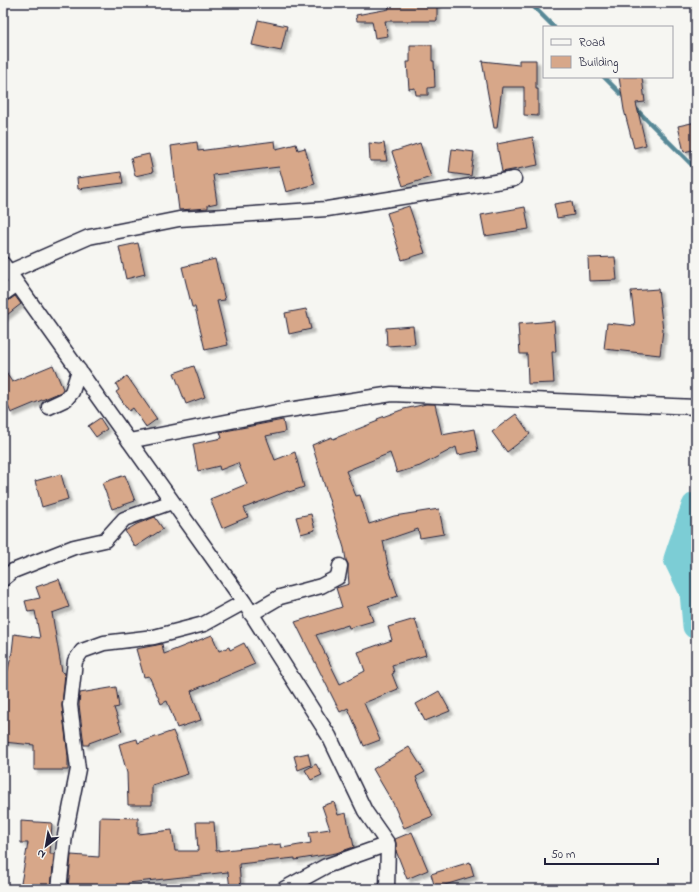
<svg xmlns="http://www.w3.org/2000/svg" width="699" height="892" font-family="'Indie Flower',sans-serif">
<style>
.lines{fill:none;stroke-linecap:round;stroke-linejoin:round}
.stream{stroke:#588997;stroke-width:4.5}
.river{stroke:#7ccdd5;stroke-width:27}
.building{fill:#d7a789;stroke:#22223b;filter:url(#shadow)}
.street-casing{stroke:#22223b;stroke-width:17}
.street{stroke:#f6f6f2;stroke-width:14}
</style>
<defs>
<filter id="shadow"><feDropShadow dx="3.5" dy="3.5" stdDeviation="1" flood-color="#0004"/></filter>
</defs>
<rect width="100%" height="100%" fill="#f6f6f2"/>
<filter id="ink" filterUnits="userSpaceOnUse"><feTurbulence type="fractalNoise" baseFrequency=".025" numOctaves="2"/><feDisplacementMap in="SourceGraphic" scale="8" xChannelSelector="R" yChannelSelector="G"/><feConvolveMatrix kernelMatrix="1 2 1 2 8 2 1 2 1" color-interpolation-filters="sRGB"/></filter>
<g filter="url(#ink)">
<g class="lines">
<path class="stream" d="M530 3 554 27
M604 77 625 98
M635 108 696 169"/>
<path class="river" d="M696 506H695L677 559 693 592 696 626"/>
</g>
<path class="building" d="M388 3H437V21H385L388 36 375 38 372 21H357L356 15 389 9Z
M258 20 287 26 281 51 252 45Z
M410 45H432V61H434L435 87 428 88V95H416L415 88 409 89 407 62H410Z
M519 60H536V89H538V116L524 115V87H502L497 128H494L482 61 519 65Z
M619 77H642L645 102 636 103 646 145 634 148 624 110Z
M696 122V149L684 152 678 126Z
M533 137 538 165 502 172 497 144Z
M275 141 276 149 296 144 298 150 305 148 315 184 286 192 279 167 213 175 217 203 208 205V208L179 210 171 146 197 142 198 151Z
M369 143 379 144 384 143 387 161H370Z
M420 143 431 177 403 186 392 152Z
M452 149 474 152 471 176 449 173Z
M149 154 153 172 135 176 131 158Z
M121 172 123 183 78 189 77 178Z
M572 201 574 215 557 218 554 204Z
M409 206 425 253 402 260 387 213Z
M525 207 529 229 485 236 481 215Z
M138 243 145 274 126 279 119 247Z
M615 257 617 280 589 281 588 258Z
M215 259 225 300 217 301 228 345 205 350 195 307H192L182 267Z
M658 289 663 330 660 355 604 349 607 323 635 326 631 291Z
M15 296 21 304 3 318V302L8 301Z
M306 309 311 329 289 334 285 313Z
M554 321 556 352H552L554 383 528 384 527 354H520L518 324Z
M413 326 415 344 387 346 386 328Z
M53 365 63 389 61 392 11 413 3 394V368L12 382Z
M194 366 205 397 186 404 174 373Z
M127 376 157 419 146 427 133 408 129 411 116 392 119 390 116 384Z
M426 404H435L442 435 474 429 478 451 458 455 456 447 420 466 397 473 390 453 346 471 356 496 360 495 369 524 394 516 439 509 444 534 420 538 418 529 383 541 388 566 398 596 368 606 373 621 349 628 348 625 316 635 340 684 365 671 358 652 392 640 388 627 415 619 426 655 392 665 394 673 392 674 398 689 364 703 380 740 364 746 348 708 340 712 295 622 342 607 336 588 349 584 348 572V564L346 560 344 548 312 445 332 437 333 439 378 421 377 419 404 409Z
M516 414 530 434 507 452 492 432Z
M100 418 107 429 96 437 88 426Z
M283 420 285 432 266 436 275 460 295 452 304 487 289 492 288 491 244 508 248 517 222 528 210 499 247 484 238 463 220 470 219 466 198 471 193 444 222 438 220 432Z
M61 474 68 499 42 507 35 481Z
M125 475 135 501 112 509 102 483Z
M311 514 315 530 301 534 296 517Z
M155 517 163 529 135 547 125 531 137 524Z
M59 579 69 607 52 613 62 672 65 673 62 706 68 756V770H34V745L3 742 5 723H3V703L6 688 4 687 12 652 14 634 40 638 35 611 28 612 25 601 40 598 36 587Z
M212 635 219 651 229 647 230 650 244 643 255 664 191 691 201 720 177 728 167 701 161 704 149 676 144 677 136 649 162 644 164 654Z
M116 687 119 707 114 708 122 731 89 743V745H84L79 705 80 693Z
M439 691 450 711 425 721 416 704Z
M173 731 181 751 188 774 152 785V805H128L127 773 119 744 137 739 138 743Z
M409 747 425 772 416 777 433 816 404 828 393 803 373 769Z
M308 753 311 765 298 770 294 756Z
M316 764 322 775 311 780 305 770Z
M334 802 338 815 346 813 351 837H352L354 847 336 853 295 860V858L239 864 241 889H230L228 872 128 883 127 889H68L71 855 99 857 100 817 138 818V834L172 830 175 851H198L196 822H214L216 851 281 844 282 848 311 843 309 832 330 829 322 806Z
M21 821 52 823 50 854H54L51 889H20L28 843H21Z
M412 832 428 870 407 879 396 851V844L395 839Z
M470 862 474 876 435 888 431 874Z"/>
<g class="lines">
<g class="street-casing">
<path id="street" d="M3 264 244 602 329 736 365 811 388 844 387 889
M9 272 89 237 179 219 327 209 514 179
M3 294 17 284
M49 407 66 399 72 392 79 370
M129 441 282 411 392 394 696 407
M3 579 13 571 74 547 105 540 124 519 172 502
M251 614 280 597 321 586 338 577 340 566
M59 889 65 835 78 769 70 705 75 661 82 651 104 643 154 637 204 624 244 602
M284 889 326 866 388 844"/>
</g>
<use href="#street" class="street"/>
</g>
</g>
<rect width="699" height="892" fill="none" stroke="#f6f6f2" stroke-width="16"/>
<rect x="8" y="8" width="683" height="876" fill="none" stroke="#22223b" stroke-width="1.5" filter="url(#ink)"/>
<rect x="543" y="26" width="130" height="52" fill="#f6f6f2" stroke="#a1a1a9"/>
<rect x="551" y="39" width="20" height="6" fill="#f6f6f2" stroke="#a1a1a9"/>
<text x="579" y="46" font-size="12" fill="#22223b">Road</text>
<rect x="551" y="56" width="20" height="12" fill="#d7a789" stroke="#a1a1a9"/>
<text x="579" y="66" font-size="12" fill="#22223b">Building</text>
<g transform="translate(46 846) rotate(211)" stroke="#f6f6f2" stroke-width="3" paint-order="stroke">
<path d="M0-3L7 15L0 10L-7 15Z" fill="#22223b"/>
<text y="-6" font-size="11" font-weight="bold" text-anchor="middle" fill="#22223b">N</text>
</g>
<path d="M545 858v6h113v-6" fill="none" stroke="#22223b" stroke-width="2"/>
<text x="551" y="858" font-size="12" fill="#22223b" stroke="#f6f6f2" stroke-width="3" paint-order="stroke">50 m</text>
</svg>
